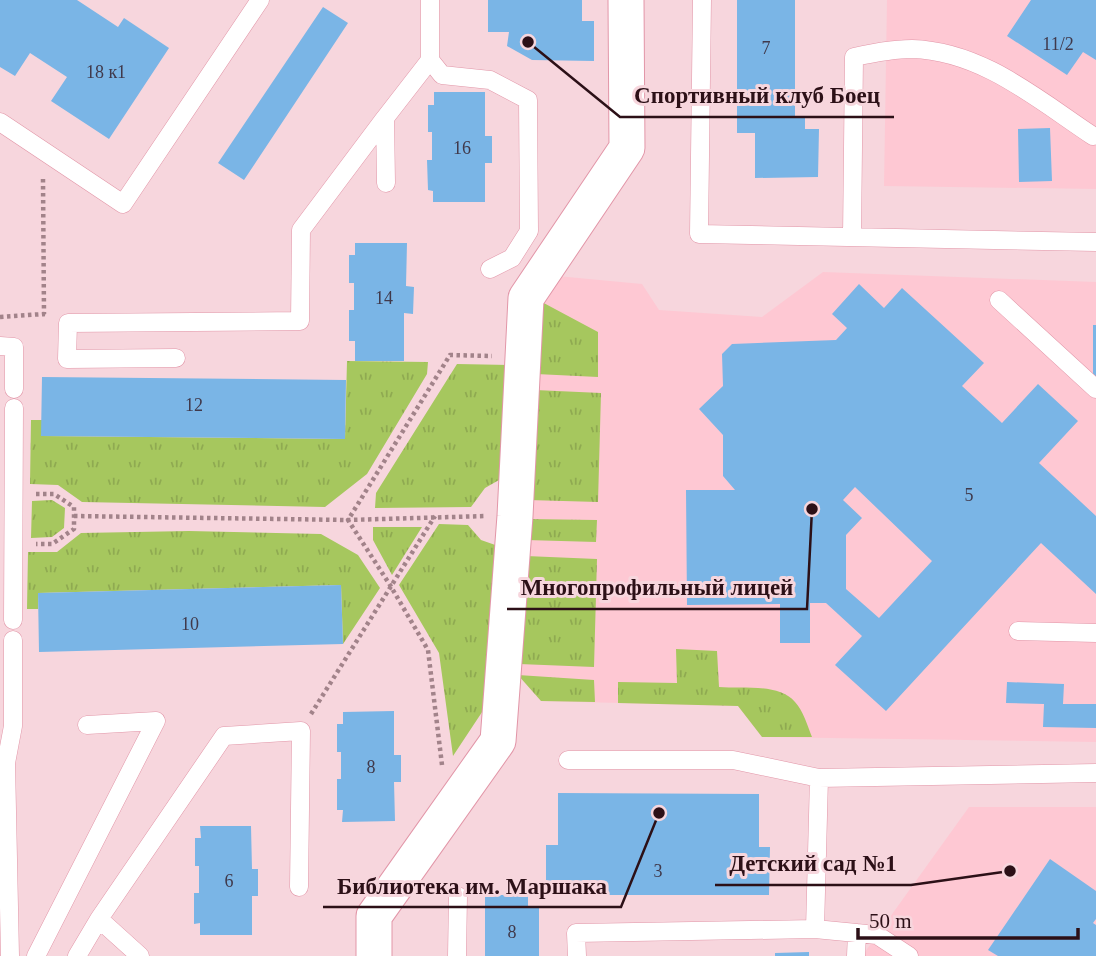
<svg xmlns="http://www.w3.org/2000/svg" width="1096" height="956" font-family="'Times New Roman',serif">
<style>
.built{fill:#fec8d3}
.grass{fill:url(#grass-tufts)}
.building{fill:#7ab5e6;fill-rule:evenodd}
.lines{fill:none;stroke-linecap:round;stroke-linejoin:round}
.lane-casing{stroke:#e296a8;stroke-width:19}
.street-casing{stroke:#e296a8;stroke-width:37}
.path{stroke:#a2838a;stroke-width:4.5;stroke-dasharray:3.5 3.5;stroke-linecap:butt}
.lane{stroke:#fff;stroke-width:18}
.street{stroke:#fff;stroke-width:35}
.labels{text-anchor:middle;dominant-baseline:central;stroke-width:6;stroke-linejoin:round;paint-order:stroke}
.number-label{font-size:18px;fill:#40394b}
.leader{fill:none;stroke:#2c1017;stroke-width:2.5}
.callout-dot{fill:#2c1017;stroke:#f7d6dd;stroke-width:2.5}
.callout-label{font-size:23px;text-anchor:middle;font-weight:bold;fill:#2c1017;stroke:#f7d6dd;stroke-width:6;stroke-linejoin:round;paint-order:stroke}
</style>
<defs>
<pattern id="grass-tufts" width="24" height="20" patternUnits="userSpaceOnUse" patternTransform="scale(1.75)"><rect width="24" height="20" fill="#a6c75e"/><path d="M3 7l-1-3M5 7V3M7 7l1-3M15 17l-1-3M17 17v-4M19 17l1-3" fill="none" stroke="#8faa51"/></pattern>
</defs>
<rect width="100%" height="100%" fill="#f7d6dd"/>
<path class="built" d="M887 0H1096V189L884 186Z
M823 272 1096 282V742L762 737 738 706 541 701 518 675 540 301 557 276 642 284 659 310 762 317Z
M969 807H1096V956H862Z"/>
<path class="grass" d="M540 301 598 332V377L536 374Z
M347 361 428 362 427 374 367 474 325 507 82 502 58 485 30 484 31 420H42V436L345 439Z
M457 364 514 365 506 476 485 488 471 507 375 508 376 493Z
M535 390 601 393 598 502 528 500Z
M52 500 65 508 64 528 52 537 31 538 32 501Z
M527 519 597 520 596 542 526 540Z
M439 524 468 525 481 540 501 547 492 697 453 756 439 653 399 585Z
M373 527H422L392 575 373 540Z
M189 531 321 534 358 555 380 588 343 644 341 585 38 593V609H27L28 552H57L81 533Z
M526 556 597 559 594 667 519 664Z
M676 649 717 651 719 687C741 689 779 683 795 702 803 710 808 727 812 737H762L738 706 618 703V682L677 683Z
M518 675 594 680 595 702 541 701Z"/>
<path class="building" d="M0 0H77L118 27 124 18 169 48 109 139 51 101 67 77 30 53 15 76 0 67Z
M488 0H582V21H594V61L532 60 507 46 509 32H488Z
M737 0H795V117H805V129H819L818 177 755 178V133H737Z
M1031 0H1096V60L1083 52 1067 75 1007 36Z
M323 7 348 23 244 180 218 163Z
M434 92H485V136H492V163H485V202H433V191L428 190 427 160H432V132H428V105H434Z
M1050 128 1052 181 1019 182 1018 129Z
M355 243H407L406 286 414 287 413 314 404 313V361H355V341H349V310H354V283H349V255H355Z
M859 284 884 308 902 288 984 363 962 386 1002 423 1038 384 1078 421 1039 463 1096 516V594L1041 543 886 711 835 665 862 636 826 603H810V643H780V604L687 605 686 490H735L723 476V435L699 409 723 386 722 354 732 344 836 340 847 328 832 314ZM855 487 932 561 879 618 846 589V535L862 518 843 500Z
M1093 325H1096V378H1093Z
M42 377 346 380 345 439 41 436Z
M341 585 343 644 39 652 38 593Z
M1007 682 1064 684 1063 704H1096V728L1043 727 1044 704 1006 703Z
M394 711V755H401V782H394L395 821 342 822 343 810H337V779H341V752H337V724H343V712Z
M558 793 759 794V847H770L769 895H546V845H558Z
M200 826H251L252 869H258V896H252V935H200V923L194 924V893H199V866H195V838H201Z
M1050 859 1096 891V919L1093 923 1096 925V956H998L988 950Z
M485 895H528V907H539V956H485Z
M809 952V956H775V953Z"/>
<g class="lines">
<g class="lane-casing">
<path id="lane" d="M702 0 699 234 1096 242
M430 60 442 75 490 80 528 100 529 231 512 258 490 269
M0 122 123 204 260 0
M386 183 385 118 430 60V0
M852 237 854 57C873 53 892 49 912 49 982 51 1037 99 1093 136
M999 300 1096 389
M0 346 14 347V389
M176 358 67 359 68 323 300 321 301 230 385 118
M13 620 14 408
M1018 631 1096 633
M568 760H733L819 778
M99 919 140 956
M815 929 877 935 909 956
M10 956 6 763 13 726V640
M36 956 156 721 87 725
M77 956 99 919 224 736 301 731 299 887
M457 956 458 896
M577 956 576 933 815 929 819 778 1096 773
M856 956 857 933"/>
</g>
<g class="street-casing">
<path id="street" d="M374 956V916L498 741 515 516 526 298 627 148 626 0"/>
</g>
<path class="path" d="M723 96H737
M43 179 44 314 47 315
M0 317 44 314
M36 494H54L74 507V529L52 544H36
M74 516 348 520 486 516
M311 714 435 516
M442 765 428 650 390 585 348 520 450 355 492 356"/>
<use href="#lane" class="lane"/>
<use href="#street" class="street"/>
</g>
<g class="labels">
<g class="number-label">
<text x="1058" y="44">11/2</text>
<text x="766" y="48">7</text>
<text x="106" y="72">18 к1</text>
<text x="462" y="148">16</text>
<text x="384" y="298">14</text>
<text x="194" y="405">12</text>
<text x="969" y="495">5</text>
<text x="190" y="624">10</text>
<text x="371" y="767">8</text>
<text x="658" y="871">3</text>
<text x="229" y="881">6</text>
<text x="512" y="932">8</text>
</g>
</g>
<path class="leader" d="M528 42L620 117H894M812 509L807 609H507M1010 871L911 885H715M659 813L621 907H323"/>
<g class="callout-dot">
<circle cx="528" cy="42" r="7"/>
<circle cx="812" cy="509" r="7"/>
<circle cx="1010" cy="871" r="7"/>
<circle cx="659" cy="813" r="7"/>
</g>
<g class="callout-label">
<text x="757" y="103">Спортивный клуб Боец</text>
<text x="657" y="595">Многопрофильный лицей</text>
<text x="813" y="871">Детский сад №1</text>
<text x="472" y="894">Библиотека им. Маршака</text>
</g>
<path d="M858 928v10h220v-10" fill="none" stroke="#2c1017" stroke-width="3.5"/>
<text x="869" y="928" font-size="21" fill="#2c1017" stroke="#f7d6dd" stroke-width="5" paint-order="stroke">50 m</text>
</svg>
